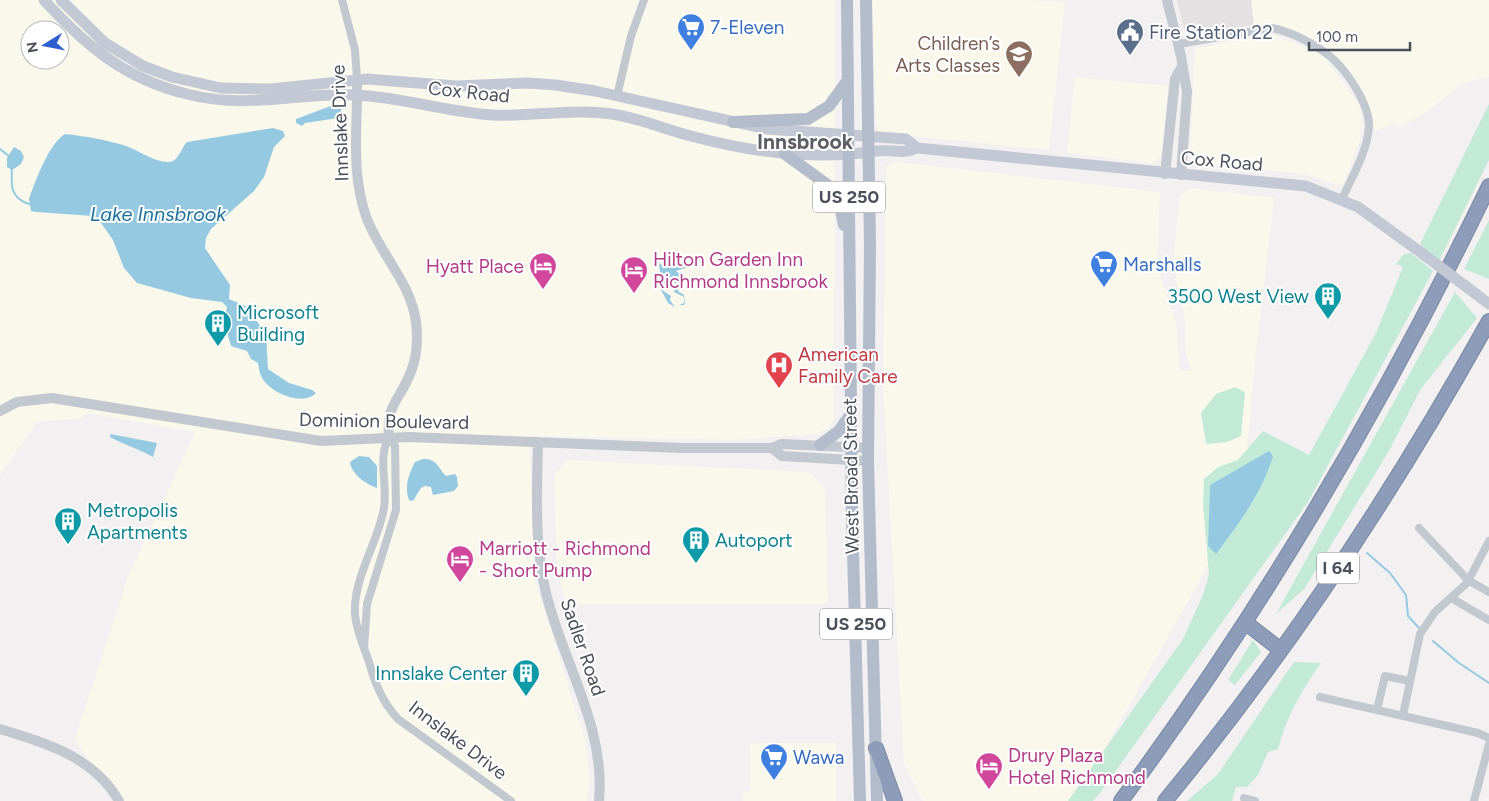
<svg xmlns="http://www.w3.org/2000/svg" width="1489" height="801" font-family="Figtree,sans-serif">
<style>
.commercial{fill:#faf8eb;fill-rule:evenodd}
.education{fill:#e3e1e1}
.green{fill:#c3ead7}
.water{fill:#95c9e2}
.lines{fill:none;stroke-linecap:round;stroke-linejoin:round}
.stream{stroke:#95c9e2;stroke-width:2}
.motorway-casing{stroke:#7888a4;stroke-width:16}
.minor{stroke:#c2c8d0;stroke-width:8}
.tertiary{stroke:#c2c8d0;stroke-width:10}
.secondary{stroke:#c2c9d4;stroke-width:11}
.primary{stroke:#b2bccb;stroke-width:12}
.motorway{stroke:#8d9db9;stroke-width:14}
.secondary-bridge{stroke:#c2c9d4;stroke-width:11}
.labels{text-anchor:middle;dominant-baseline:central;stroke-width:4;stroke-linejoin:round;paint-order:stroke}
.shield{fill:#fff;stroke:#80858c;stroke-width:1}
.shield-label{font-size:18px;font-weight:bold;fill:#4a515b}
.shop-label{font-size:19px;fill:#366cbe;stroke:#fff;text-anchor:start}
.service-label{font-size:19px;fill:#4e5e75;stroke:#fff;text-anchor:start}
.education-label{font-size:19px;fill:#785e54;stroke:#fff;text-anchor:end}
.street-label{font-size:19px;fill:#4a515b;stroke:#fff}
.hotel-label{font-size:19px;fill:#b23c85;stroke:#fff;text-anchor:start}
.culture-label{font-size:19px;fill:#0d838f;stroke:#fff;text-anchor:start}
.health-label{font-size:19px;fill:#be3a42;stroke:#fff;text-anchor:start}
.water-label{font-size:20px;font-style:italic;fill:#1c719b;stroke:#fff}
.quarter-label{font-size:21px;font-weight:bold;fill:#5d5f64;stroke:#fff}
</style>
<rect width="100%" height="100%" fill="#f2f0f0"/>
<path class="commercial" d="M0 0H835L834 420 828 429 815 434 736 440 529 436 535 579 585 740 590 781 587 801H115L75 739 128 577 195 432 86 413 82 418 37 422 0 475ZM30 30H60V60H30Z
M872 0H1030L1065 2 1049 150 883 133 878 130 876 124Z
M1251 0H1489V77L1476 79 1460 85 1427 112 1399 128 1396 123 1375 131 1365 95 1343 64 1322 46 1297 31 1278 25H1254Z
M1268 33 1313 50 1325 58 1359 105 1362 115 1360 139 1344 183 1338 185 1309 175 1201 162 1190 156 1195 49Z
M1075 77 1168 86 1162 152 1159 159 1151 163 1067 153Z
M898 162 1160 192 1157 267 1176 321 1180 371H1191L1186 353 1185 319 1173 263 1180 196 1189 188 1274 198 1254 371 1242 506 1075 801H923L904 763 883 386 886 170V166Z
M567 460 809 472 825 489 828 601 823 604H572L566 602 557 567 554 476Z
M754 743H836V801H743V792L750 790V746Z"/>
<path class="education" d="M1177 0H1251L1254 25 1192 35 1184 29Z"/>
<path class="green" d="M1489 104V160L1439 261 1420 244Z
M1489 220V279L1464 269Z
M1411 253 1433 271 1308 502 1100 793 1093 801H1068L1183 639 1203 595 1209 575 1203 504 1204 479 1218 467 1238 460 1263 431 1309 455 1376 333 1403 267 1396 264 1404 254Z
M1455 292 1477 318 1420 390 1389 451 1304 589 1276 614Z
M1235 387 1245 392 1241 436 1227 442 1206 444 1201 413 1216 394Z
M1253 640 1261 652 1235 685 1228 680Z
M1294 662 1321 663C1300 693 1288 714 1278 749L1268 752 1258 775 1247 787H1236L1232 801H1187L1218 774Z"/>
<path class="water" d="M336 104 342 108 338 118 305 123 302 126 296 123V119Z
M273 128 283 131 285 136 274 147 264 177 254 191 211 229 206 238 205 248 230 285 229 299 246 306 266 334 268 369 289 383 312 390 316 393C304 406 274 394 265 382 260 377 259 369 258 363L251 359 247 351 231 346 227 332 222 329 227 307 222 302 191 298 137 283 124 268 113 240 99 220 93 216 36 212 31 211 29 199C35 182 49 143 65 134 85 136 107 140 126 146 140 151 155 163 170 162 178 161 182 147 187 142Z
M14 147 21 151 24 157 21 164 12 170 7 167V158Z
M667 257 668 261H672V267H688L676 271 681 275 678 291 684 295 685 303 684 305H679L684 303V297L674 292 676 284 670 277 663 285 662 290 671 296 670 300 675 307 668 303 660 288 665 278 660 274 659 263 663 266Z
M110 434 157 443 153 457C139 449 125 445 110 437Z
M1269 451 1273 456C1262 493 1239 523 1216 554L1208 546 1210 485Z
M359 456 369 457 377 466V488C366 484 351 474 350 462Z
M423 459C438 459 437 467 446 476L455 474 457 477 458 486 454 491 433 495 431 487 425 486 421 488 413 501 409 500C404 486 409 474 415 462Z"/>
<g class="lines">
<path class="stream" d="M0 149 10 157
M12 168C11 185 10 198 29 204
M1367 553 1390 573 1406 595 1408 616 1419 628
M1433 641 1459 663 1489 683"/>
<g class="motorway-casing">
<path id="motorway" d="M1246 623 1281 650
M876 748 895 801
M1121 801C1264 608 1385 402 1489 186
M1165 801C1288 652 1395 490 1489 321"/>
</g>
<path class="minor" d="M342 0 355 50 357 79
M1179 44 1272 28C1292 32 1315 44 1331 57 1347 71 1370 105 1369 127 1367 152 1352 177 1342 199
M617 96 631 36 644 0
M1419 528 1468 580 1489 592
M1451 598 1489 620
M364 648 367 604 396 510 395 446 389 437C377 458 388 485 384 508 378 543 353 578 355 614 356 630 364 647 369 662 375 683 382 702 398 719L511 801
M1320 697 1478 733 1489 738
M1377 710 1385 676 1410 681
M1403 715 1420 634 1435 612 1467 583 1489 541
M1244 798 1255 801
M1474 801 1489 744"/>
<path class="tertiary" d="M1167 0 1181 56 1187 92 1181 175
M357 79C358 127 350 173 367 219 381 255 411 283 416 322 418 339 417 358 410 374 399 401 386 405 389 437
M1165 174 1175 79 1181 68
M0 411 17 402 52 398 321 441 409 437 681 448H772L782 444 868 448
M538 442C537 492 534 544 546 593 563 663 606 727 599 801
M772 448 782 456 868 461
M0 729C47 744 93 756 119 801"/>
<path class="secondary" d="M44 0C86 46 125 79 187 94 249 110 297 92 356 95 402 97 446 112 492 115 532 117 573 108 612 114 639 118 664 129 691 136 754 153 813 160 877 151 893 149 902 155 917 148L1306 186 1358 207 1423 254
M61 0 105 43 143 66 172 77 221 88 271 89 367 79 456 86 528 83 556 85 595 91 767 129 906 139 917 148
M1464 285 1489 304"/>
<path class="primary" d="M847 0 852 516 860 801
M866 0 870 244 868 461 877 801
M733 122 808 119 829 106 848 80
M785 154 829 186 839 201 844 225
M820 445 839 431 851 414"/>
<use href="#motorway" class="motorway"/>
<path class="secondary-bridge" d="M1423 254 1464 285"/>
</g>
<defs>
<g id="supermarket-pin" transform="scale(1.4375)"><path d="M0 17L-7.5 6A9.5 9.5 0 1 1 7.5 6Z" fill="#3f7fe0" stroke="#fff"/><path d="M-6-5.5h2.5l.6 2H6L4.5 2H-2.5L-4.4-4H-6ZM-1.5 3.2a1.3 1.3 0 1 0 .1 0ZM3 3.2a1.3 1.3 0 1 0 .1 0Z" fill="#fff"/></g>
<g id="civic-pin" transform="scale(1.4375)"><path d="M0 17L-7.5 6A9.5 9.5 0 1 1 7.5 6Z" fill="#5c6f8a" stroke="#fff"/><path d="M-.6-6.5H3V-4.5H.6V-3L4-1V1h2V6H-6V1h2V-1L-.6-3ZM-1.2 2.5V6h2.4V2.5Z" fill="#fff"/></g>
<g id="school-pin" transform="scale(1.4375)"><path d="M0 17L-7.5 6A9.5 9.5 0 1 1 7.5 6Z" fill="#8d6e63" stroke="#fff"/><path d="M0-5L7-2L0 1L-7-2ZM-4 1L0 2.5L4 1V4Q0 6-4 4Z" fill="#fff"/></g>
<g id="hotel-pin" transform="scale(1.4375)"><path d="M0 17L-7.5 6A9.5 9.5 0 1 1 7.5 6Z" fill="#d1479c" stroke="#fff"/><path d="M-6-4.5h1.5V1H6V5H4.5V3h-9V5H-6ZM-4 0a1.8 1.8 0 1 1 3.6 0ZM.5 0V-2.5h3Q6-2.5 6 0Z" fill="#fff"/></g>
<g id="building-pin" transform="scale(1.4375)"><path d="M0 17L-7.5 6A9.5 9.5 0 1 1 7.5 6Z" fill="#0f9aa8" stroke="#fff"/><path d="M-4-6H4V6H1V3H-1V6H-4ZM-2.5-4.3h1.7v1.8h-1.7ZM.8-4.3h1.7v1.8H.8ZM-2.5-1h1.7V.8h-1.7ZM.8-1h1.7V.8H.8Z" fill="#fff"/></g>
<g id="hospital-pin" transform="scale(1.4375)"><path d="M0 17L-7.5 6A9.5 9.5 0 1 1 7.5 6Z" fill="#e0444e" stroke="#fff"/><path d="M-5-5h3v3.5h4V-5h3V5h-3V1.5h-4V5h-3Z" fill="#fff"/></g>
</defs>
<g fill-rule="evenodd">
<use href="#supermarket-pin" x="691" y="27"/>
<use href="#civic-pin" x="1130" y="32"/>
<use href="#school-pin" x="1019" y="54"/>
<use href="#supermarket-pin" x="1104" y="264"/>
<use href="#hotel-pin" x="543" y="266"/>
<use href="#hotel-pin" x="634" y="270"/>
<use href="#building-pin" x="1328" y="296"/>
<use href="#building-pin" x="218" y="323"/>
<use href="#hospital-pin" x="779" y="365"/>
<use href="#building-pin" x="68" y="521"/>
<use href="#building-pin" x="696" y="540"/>
<use href="#hotel-pin" x="460" y="559"/>
<use href="#building-pin" x="526" y="673"/>
<use href="#supermarket-pin" x="774" y="757"/>
<use href="#hotel-pin" x="989" y="766"/>
</g>
<g class="labels">
<g class="shield">
<rect x="813" y="181.5" width="72" height="31" rx="4"/>
<rect x="1317" y="552.5" width="42" height="31" rx="4"/>
<rect x="820" y="608.5" width="72" height="31" rx="4"/>
</g>
<g class="shield-label">
<text x="849" y="197">US 250</text>
<text x="1338" y="568">I 64</text>
<text x="856" y="624">US 250</text>
</g>
<g class="shop-label">
<text x="710" y="27">7-Eleven</text>
<text x="1123" y="264">Marshalls</text>
<text x="793" y="757">Wawa</text>
</g>
<g class="service-label">
<text x="1149" y="32">Fire Station 22</text>
</g>
<g class="education-label">
<text x="1000" y="43">Children’s<tspan x="1000" dy="22">Arts Classes</tspan></text>
</g>
<g class="street-label">
<text transform="translate(469 92) rotate(6)">Cox Road</text>
<text transform="translate(340 123) rotate(-92)">Innslake Drive</text>
<text transform="translate(1222 161) rotate(5)">Cox Road</text>
<text transform="translate(384 421) rotate(1)">Dominion Boulevard</text>
<text transform="translate(851 476) rotate(-91)">West Broad Street</text>
<text transform="translate(583 647) rotate(71)">Sadler Road</text>
<text transform="translate(458 740) rotate(37)">Innslake Drive</text>
</g>
<g class="hotel-label">
<text x="653" y="259">Hilton Garden Inn<tspan x="653" dy="22">Richmond Innsbrook</tspan></text>
<text x="524" y="266" text-anchor="end">Hyatt Place</text>
<text x="479" y="548">Marriott - Richmond<tspan x="479" dy="22">- Short Pump</tspan></text>
<text x="1008" y="755">Drury Plaza<tspan x="1008" dy="22">Hotel Richmond</tspan></text>
</g>
<g class="culture-label">
<text x="1309" y="296" text-anchor="end">3500 West View</text>
<text x="237" y="312">Microsoft<tspan x="237" dy="22">Building</tspan></text>
<text x="87" y="510">Metropolis<tspan x="87" dy="22">Apartments</tspan></text>
<text x="715" y="540">Autoport</text>
<text x="507" y="673" text-anchor="end">Innslake Center</text>
</g>
<g class="health-label">
<text x="798" y="354">American<tspan x="798" dy="22">Family Care</tspan></text>
</g>
<g class="water-label">
<text x="158" y="214">Lake Innsbrook</text>
</g>
<g class="quarter-label">
<text x="805" y="141">Innsbrook</text>
</g>
</g>
<g transform="translate(45 45) rotate(260)"><circle r="24" fill="#ffffff" stroke="#b7b9bd"/>
<path d="M0-4L9 19L0 12L-9 19Z" fill="#2d5fce"/>
<text y="-8" font-size="14" font-weight="bold" text-anchor="middle" fill="#4a515b">N</text>
</g>
<path d="M1309 42v8h101v-8" fill="none" stroke="#4a515b" stroke-width="2.5"/>
<text x="1316" y="42" font-size="15" fill="#4a515b" stroke="#ffffff" stroke-width="4" paint-order="stroke">100 m</text>
</svg>
